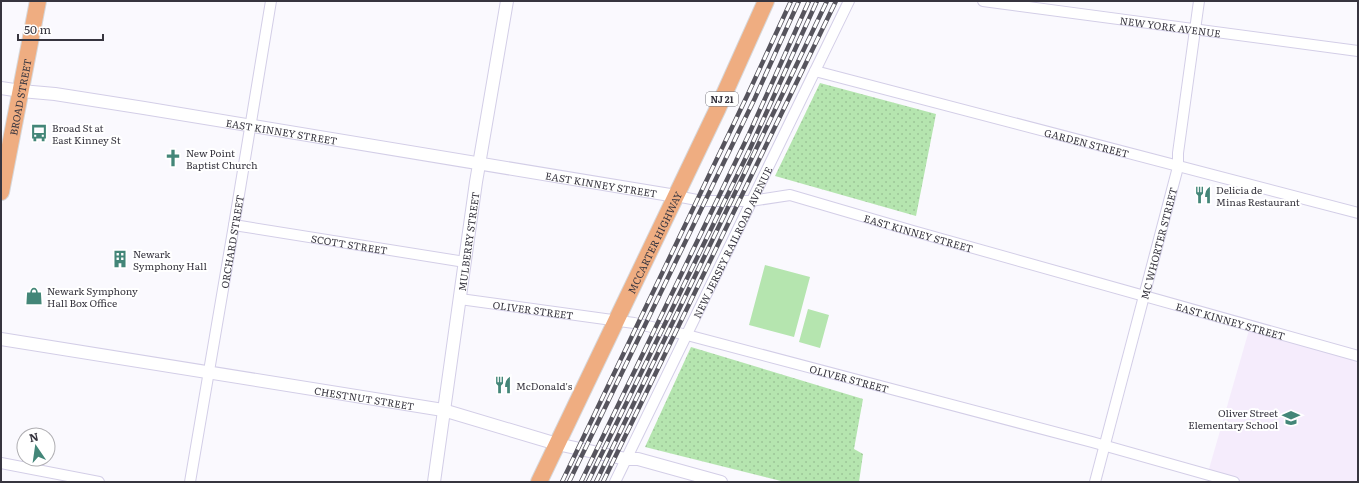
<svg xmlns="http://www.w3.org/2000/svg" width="1359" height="483" font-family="Literata,serif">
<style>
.education{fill:#f5ecfc}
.grass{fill:url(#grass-dots)}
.pitch{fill:#b5e5af}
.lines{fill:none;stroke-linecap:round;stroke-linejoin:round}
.minor-casing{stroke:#d3cee7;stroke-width:12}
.tertiary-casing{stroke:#d3cee7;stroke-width:14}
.primary-casing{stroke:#d7d7d9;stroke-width:18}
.minor{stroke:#fff;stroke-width:10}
.tertiary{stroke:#fff;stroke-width:12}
.primary{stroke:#efad81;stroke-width:16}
.rail-casing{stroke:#56545d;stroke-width:4.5}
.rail{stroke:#fff;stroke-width:3;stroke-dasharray:9;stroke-linecap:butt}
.labels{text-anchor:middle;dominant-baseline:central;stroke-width:4;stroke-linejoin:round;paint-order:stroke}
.shield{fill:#fff;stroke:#737279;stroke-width:1}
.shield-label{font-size:9px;font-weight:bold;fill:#37353f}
.street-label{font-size:10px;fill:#37353f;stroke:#fff}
.poi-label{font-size:10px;fill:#37353f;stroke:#fff;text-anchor:start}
</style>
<defs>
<pattern id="grass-dots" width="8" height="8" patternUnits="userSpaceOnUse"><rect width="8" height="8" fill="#b5e5af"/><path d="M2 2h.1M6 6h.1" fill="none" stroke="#9cc598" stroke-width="1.8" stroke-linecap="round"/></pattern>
</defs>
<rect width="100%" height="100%" fill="#faf9fe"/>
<path class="education" d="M1249 330 1358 361V482H1232L1207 476Z"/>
<path class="grass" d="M820 83 936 114 916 216 775 176Z
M691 347 863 399 854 449 863 454 859 482H785L645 447Z"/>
<path class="pitch" d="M765 265 810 277 794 337 749 325Z
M808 309 829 315 820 348 799 342Z"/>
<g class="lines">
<g class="minor-casing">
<g id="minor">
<path id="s1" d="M983 1 1358 51"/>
<path id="s2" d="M815 71 1358 213"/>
<path id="s3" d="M676 196 702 201H751L790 195 913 231 1358 356"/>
<path id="s4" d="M234 225 465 262"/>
<path id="s5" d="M460 299 634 323 687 335 1092 442 1234 482"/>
<path d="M1 463 99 482"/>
<path id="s6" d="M190 482 234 225 271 1"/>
<path id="s7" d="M615 482 849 1"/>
<path id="s8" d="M1095 482 1178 167V153L1199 1"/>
</g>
</g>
<g class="tertiary-casing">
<g id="tertiary">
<path id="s9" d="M1 88 21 91 55 94 144 108 676 196"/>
<path id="s10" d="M1 339 443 410 557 444 626 459H638L721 482"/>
<path id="s11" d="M434 482 476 182 507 1"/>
</g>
</g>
<g class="primary-casing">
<g id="primary">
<path id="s12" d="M1 192 38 1"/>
<path id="s13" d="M539 482 718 108 766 1"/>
</g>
</g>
<use href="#minor" class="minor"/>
<use href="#tertiary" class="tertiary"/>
<use href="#primary" class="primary"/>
<g class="rail-casing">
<path id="rail" d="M562 482 748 94 791 1
M569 482 755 98 799 1
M581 482 749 134 809 1
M588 482 749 151 817 1
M596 482 784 91 827 1
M603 482 836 1"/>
</g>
<use href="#rail" class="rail"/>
</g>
<defs>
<g id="bus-bare" transform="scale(1.38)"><path d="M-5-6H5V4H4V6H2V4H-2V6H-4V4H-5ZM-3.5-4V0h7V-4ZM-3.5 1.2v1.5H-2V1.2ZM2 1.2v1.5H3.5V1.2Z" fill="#438678" stroke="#fff" stroke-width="2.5" paint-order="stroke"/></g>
<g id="church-bare" transform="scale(1.38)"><path d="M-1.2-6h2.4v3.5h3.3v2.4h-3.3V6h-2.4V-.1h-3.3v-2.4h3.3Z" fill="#438678" stroke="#fff" stroke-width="2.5" paint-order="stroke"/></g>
<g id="restaurant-bare" transform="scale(1.38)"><path d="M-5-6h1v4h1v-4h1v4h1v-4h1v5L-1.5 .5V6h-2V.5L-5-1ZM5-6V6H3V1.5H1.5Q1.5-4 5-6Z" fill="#438678" stroke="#fff" stroke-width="2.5" paint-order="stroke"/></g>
<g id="building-bare" transform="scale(1.38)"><path d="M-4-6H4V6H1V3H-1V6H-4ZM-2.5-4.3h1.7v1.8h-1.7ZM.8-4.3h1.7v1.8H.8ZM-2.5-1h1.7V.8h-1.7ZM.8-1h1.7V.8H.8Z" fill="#438678" stroke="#fff" stroke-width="2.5" paint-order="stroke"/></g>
<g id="shop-bare" transform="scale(1.38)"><path d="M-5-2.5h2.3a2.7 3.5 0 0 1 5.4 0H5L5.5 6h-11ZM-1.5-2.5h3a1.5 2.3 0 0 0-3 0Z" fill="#438678" stroke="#fff" stroke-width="2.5" paint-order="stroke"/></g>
<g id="school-bare" transform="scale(1.38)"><path d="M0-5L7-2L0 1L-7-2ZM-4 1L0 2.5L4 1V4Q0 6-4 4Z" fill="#438678" stroke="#fff" stroke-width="2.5" paint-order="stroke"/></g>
</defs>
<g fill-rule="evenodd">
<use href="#bus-bare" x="39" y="133"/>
<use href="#church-bare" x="173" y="158"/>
<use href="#restaurant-bare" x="1203" y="195"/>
<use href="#building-bare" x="120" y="259"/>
<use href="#shop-bare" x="34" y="296"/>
<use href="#restaurant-bare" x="503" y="385"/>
<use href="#school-bare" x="1291" y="418"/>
</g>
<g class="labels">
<rect class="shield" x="706" y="92" width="32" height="14" rx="3"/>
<g class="shield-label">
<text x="722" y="99">NJ 21</text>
</g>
<g class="street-label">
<text stroke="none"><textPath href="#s1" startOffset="189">NEW YORK AVENUE</textPath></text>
<text stroke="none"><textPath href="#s12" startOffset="97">BROAD STREET</textPath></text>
<text stroke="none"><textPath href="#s9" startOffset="284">EAST KINNEY STREET</textPath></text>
<text stroke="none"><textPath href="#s2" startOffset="281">GARDEN STREET</textPath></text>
<text stroke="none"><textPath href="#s9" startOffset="608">EAST KINNEY STREET</textPath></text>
<text stroke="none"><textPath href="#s3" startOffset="249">EAST KINNEY STREET</textPath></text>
<text stroke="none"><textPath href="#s11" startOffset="243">MULBERRY STREET</textPath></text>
<text stroke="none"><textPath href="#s6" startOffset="244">ORCHARD STREET</textPath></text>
<text stroke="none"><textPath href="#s13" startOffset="266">MCCARTER HIGHWAY</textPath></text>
<text stroke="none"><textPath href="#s7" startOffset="267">NEW JERSEY RAILROAD AVENUE</textPath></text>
<text stroke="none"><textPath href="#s4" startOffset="117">SCOTT STREET</textPath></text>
<text stroke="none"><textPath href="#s8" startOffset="247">MC WHORTER STREET</textPath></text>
<text stroke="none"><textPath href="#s5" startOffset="74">OLIVER STREET</textPath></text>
<text stroke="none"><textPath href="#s3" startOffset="573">EAST KINNEY STREET</textPath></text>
<text stroke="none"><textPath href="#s5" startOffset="398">OLIVER STREET</textPath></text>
<text stroke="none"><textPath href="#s10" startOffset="368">CHESTNUT STREET</textPath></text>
</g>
<g class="poi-label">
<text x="52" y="127">Broad St at<tspan x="52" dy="12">East Kinney St</tspan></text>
<text x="186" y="152">New Point<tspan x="186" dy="12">Baptist Church</tspan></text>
<text x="1216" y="189">Delicia de<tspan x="1216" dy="12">Minas Restaurant</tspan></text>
<text x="133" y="253">Newark<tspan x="133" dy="12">Symphony Hall</tspan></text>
<text x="47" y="290">Newark Symphony<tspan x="47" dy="12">Hall Box Office</tspan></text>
<text x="516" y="385">McDonald's</text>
<text x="1278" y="412" text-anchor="end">Oliver Street<tspan x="1278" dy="12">Elementary School</tspan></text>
</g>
</g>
<rect width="1359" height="483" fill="none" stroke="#37353f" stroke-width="4"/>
<g transform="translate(36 447) rotate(347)"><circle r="19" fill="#ffffff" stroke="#afaeb2"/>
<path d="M0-3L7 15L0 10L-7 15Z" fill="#438678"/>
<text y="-6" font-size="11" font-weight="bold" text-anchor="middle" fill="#37353f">N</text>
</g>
<path d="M18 34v6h85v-6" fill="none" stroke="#37353f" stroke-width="2"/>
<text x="24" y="34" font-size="12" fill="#37353f" stroke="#ffffff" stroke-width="3" paint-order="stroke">50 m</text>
</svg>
